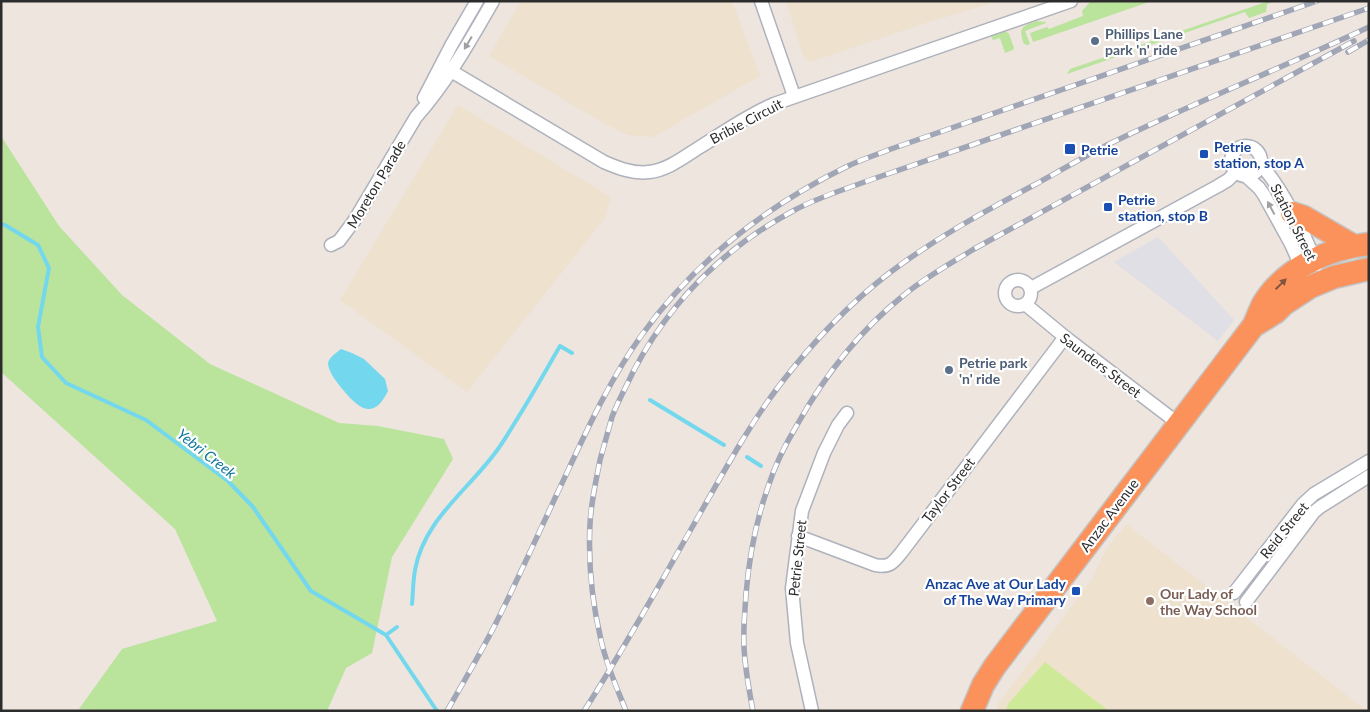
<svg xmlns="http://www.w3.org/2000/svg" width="1370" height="712" font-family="Lato,sans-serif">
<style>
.industrial{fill:#e0dfe6}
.education{fill:#eee1ce}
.green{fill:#bae39c}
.pitch{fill:#ceea98}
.water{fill:#73d8ed}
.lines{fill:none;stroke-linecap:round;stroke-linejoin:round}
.stream{stroke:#73d8ed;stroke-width:4}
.street-casing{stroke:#aeb2bc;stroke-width:15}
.highway-casing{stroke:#c4c4c4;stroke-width:25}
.street{stroke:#fff;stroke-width:12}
.highway{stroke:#fc925b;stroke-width:22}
.rail-casing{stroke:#a1a6b6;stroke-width:5.5}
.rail{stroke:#fff;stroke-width:4;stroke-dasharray:11;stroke-linecap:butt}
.oneway{fill:#a0a0a0}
.oneway2{fill:#7f553f}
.service-dot{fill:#5c6f8a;stroke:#fff;stroke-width:2}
.transit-dot{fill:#1a4fb4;stroke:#fff;stroke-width:2}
.education-dot{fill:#8d6e63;stroke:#fff;stroke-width:2}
.labels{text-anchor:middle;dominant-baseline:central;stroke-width:4.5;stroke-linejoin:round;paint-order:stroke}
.service-label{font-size:14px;font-weight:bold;fill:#4e5e75;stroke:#fff;text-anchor:start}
.street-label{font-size:14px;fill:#2c2c2c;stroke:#fff}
.transit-label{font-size:14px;font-weight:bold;fill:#164399;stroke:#fff;text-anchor:start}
.education-label{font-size:14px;font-weight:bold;fill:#785e54;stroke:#fff;text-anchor:start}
.water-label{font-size:15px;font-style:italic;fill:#0f789c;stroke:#fff}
</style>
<rect width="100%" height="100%" fill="#ede5de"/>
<path class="industrial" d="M1158 237 1234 320 1218 341 1114 262Z"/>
<path class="education" d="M521 1H732L760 76 653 137 628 135 607 125 489 56Z
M786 1H999L935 20 810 62 804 58Z
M458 105 611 197 605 218 467 392 340 300Z
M1126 524 1367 711H996L999 702 1030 662 1092 579 1105 551Z"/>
<path class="green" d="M1092 1H1152L1033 42 1030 33 1047 27 1049 29 1083 16 1082 11 1090 2Z
M1269 1H1276L1267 4 1266 12 1249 18 1245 12 1067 74 1070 69Z
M1036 21 1046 22V23L1025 31 1030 44 1027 45 1024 44C1018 28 1022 26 1036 21Z
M1006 31 1009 34 1014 48 1013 50 1005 53 1000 38 993 40 991 36Z
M1 136 59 226 122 295 210 364 339 423 378 426 444 439 453 459 392 557 372 653 346 668 327 711H118L79 709 122 649 217 621 175 529 1 372Z"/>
<path class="pitch" d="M1045 662 1109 711H1006L1008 704Z"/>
<path class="water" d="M341 349 352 353 364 359 385 379 388 391C374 419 361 411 344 391 338 384 329 373 328 364 328 358 336 353 341 349Z"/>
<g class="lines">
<path class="stream" d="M1 224 5 225 38 245 49 268 38 327 42 357 66 383 146 420 228 481 253 507 311 591 386 635 437 711
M650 400 724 445
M747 457 761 466
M412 604C413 593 413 581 415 570 424 520 467 491 495 453 502 444 508 434 514 424 530 399 545 372 560 346L572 353
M386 635 397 627"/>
<g class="street-casing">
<path id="street" d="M761 1 794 96
M441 65 604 162C618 168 633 174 649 172 668 170 684 157 700 147 724 132 748 115 774 104L1071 1
M424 98 452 44 477 1
M1231 161a15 15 0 1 1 30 0a15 15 0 1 1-30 0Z
M1261 165C1283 189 1305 235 1317 265
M1246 176 1259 188 1264 195 1291 244 1303 271
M331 245 339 241 354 221 416 117C447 82 470 41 493 1
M1005 293a13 13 0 1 1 26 0a13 13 0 1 1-26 0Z
M1031 288 1218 186 1228 180 1235 173
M1025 304 1065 337 1179 424
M798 536 875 565C889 568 893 563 901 553L1065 337
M1234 593 1303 504 1314 494 1369 461
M1246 602 1314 512 1320 507 1369 476
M812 711 797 643 792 588 802 511 824 453 838 425 847 413"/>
</g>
<g class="highway-casing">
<path id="highway" d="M1292 213 1304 217 1354 246
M1255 325 1276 312 1284 304 1310 287 1334 277 1369 269
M972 711 983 685 995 666 1254 325C1257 318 1260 310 1263 304 1285 268 1329 248 1369 244"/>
</g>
<use href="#street" class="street"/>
<use href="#highway" class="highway"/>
<g class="rail-casing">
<path id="rail" d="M1348 52 1369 40
M447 711C463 683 480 654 495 625 516 583 536 539 556 496 582 441 606 385 641 336 693 263 766 206 846 167 860 160 876 155 891 149L1317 1
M584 711C626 646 663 578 702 510 727 466 751 422 782 382 813 342 848 305 888 274 934 239 985 211 1036 184 1060 171 1083 157 1107 145 1193 103 1282 68 1369 27
M626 711C617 688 606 664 601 640 592 602 588 563 590 524 591 502 596 481 600 460 604 446 608 431 612 417 618 401 626 387 633 372 669 303 724 248 793 211 818 197 846 189 873 179L1369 8
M753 711C749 690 745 668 744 647 743 629 745 611 746 594 749 558 756 521 768 487 775 465 785 445 797 425 825 375 859 331 904 295 926 277 950 264 974 249L1354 41"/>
</g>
<use href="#rail" class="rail"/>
</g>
<defs><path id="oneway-solid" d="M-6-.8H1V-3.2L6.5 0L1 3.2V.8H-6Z" transform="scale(1.25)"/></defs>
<g class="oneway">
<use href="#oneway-solid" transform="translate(468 43) rotate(121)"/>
<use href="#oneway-solid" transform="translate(1271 208) rotate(-118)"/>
</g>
<use class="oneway2" href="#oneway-solid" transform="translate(1281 284) rotate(-44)"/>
<g class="service-dot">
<circle cx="1095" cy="41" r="5"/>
<circle cx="949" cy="370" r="5"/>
</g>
<g class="transit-dot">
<rect x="1064" y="143" width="12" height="12" rx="2.5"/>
<rect x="1199" y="149" width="10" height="10" rx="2.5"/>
<rect x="1103" y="202" width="10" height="10" rx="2.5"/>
<rect x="1071" y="586" width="10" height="10" rx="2.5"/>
</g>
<circle class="education-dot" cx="1150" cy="601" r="5"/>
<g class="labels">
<g class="service-label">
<text x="1105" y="33">Phillips Lane<tspan x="1105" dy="16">park 'n' ride</tspan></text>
<text x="959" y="362">Petrie park<tspan x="959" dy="16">'n' ride</tspan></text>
</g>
<g class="street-label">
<text transform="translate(746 121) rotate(-28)">Bribie Circuit</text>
<text transform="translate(376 184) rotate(-59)">Moreton Parade</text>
<text transform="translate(1294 222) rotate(63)">Station Street</text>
<text transform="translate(1101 365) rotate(37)">Saunders Street</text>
<text transform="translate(948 490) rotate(-53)">Taylor Street</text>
<text transform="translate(1109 515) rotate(-53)">Anzac Avenue</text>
<text transform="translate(1284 530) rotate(-51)">Reid Street</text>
<text transform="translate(797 558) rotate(-84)">Petrie Street</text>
</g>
<g class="transit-label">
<text x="1214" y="146">Petrie<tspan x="1214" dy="16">station, stop A</tspan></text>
<text x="1081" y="149">Petrie</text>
<text x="1118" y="199">Petrie<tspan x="1118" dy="16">station, stop B</tspan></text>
<text x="1066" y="583" text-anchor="end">Anzac Ave at Our Lady<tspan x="1066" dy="16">of The Way Primary</tspan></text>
</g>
<g class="education-label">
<text x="1160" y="593">Our Lady of<tspan x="1160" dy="16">the Way School</tspan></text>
</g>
<g class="water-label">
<text transform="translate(207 453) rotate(38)">Yebri Creek</text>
</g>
</g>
<rect width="1370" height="712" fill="none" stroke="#2c2c2c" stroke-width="5"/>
</svg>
